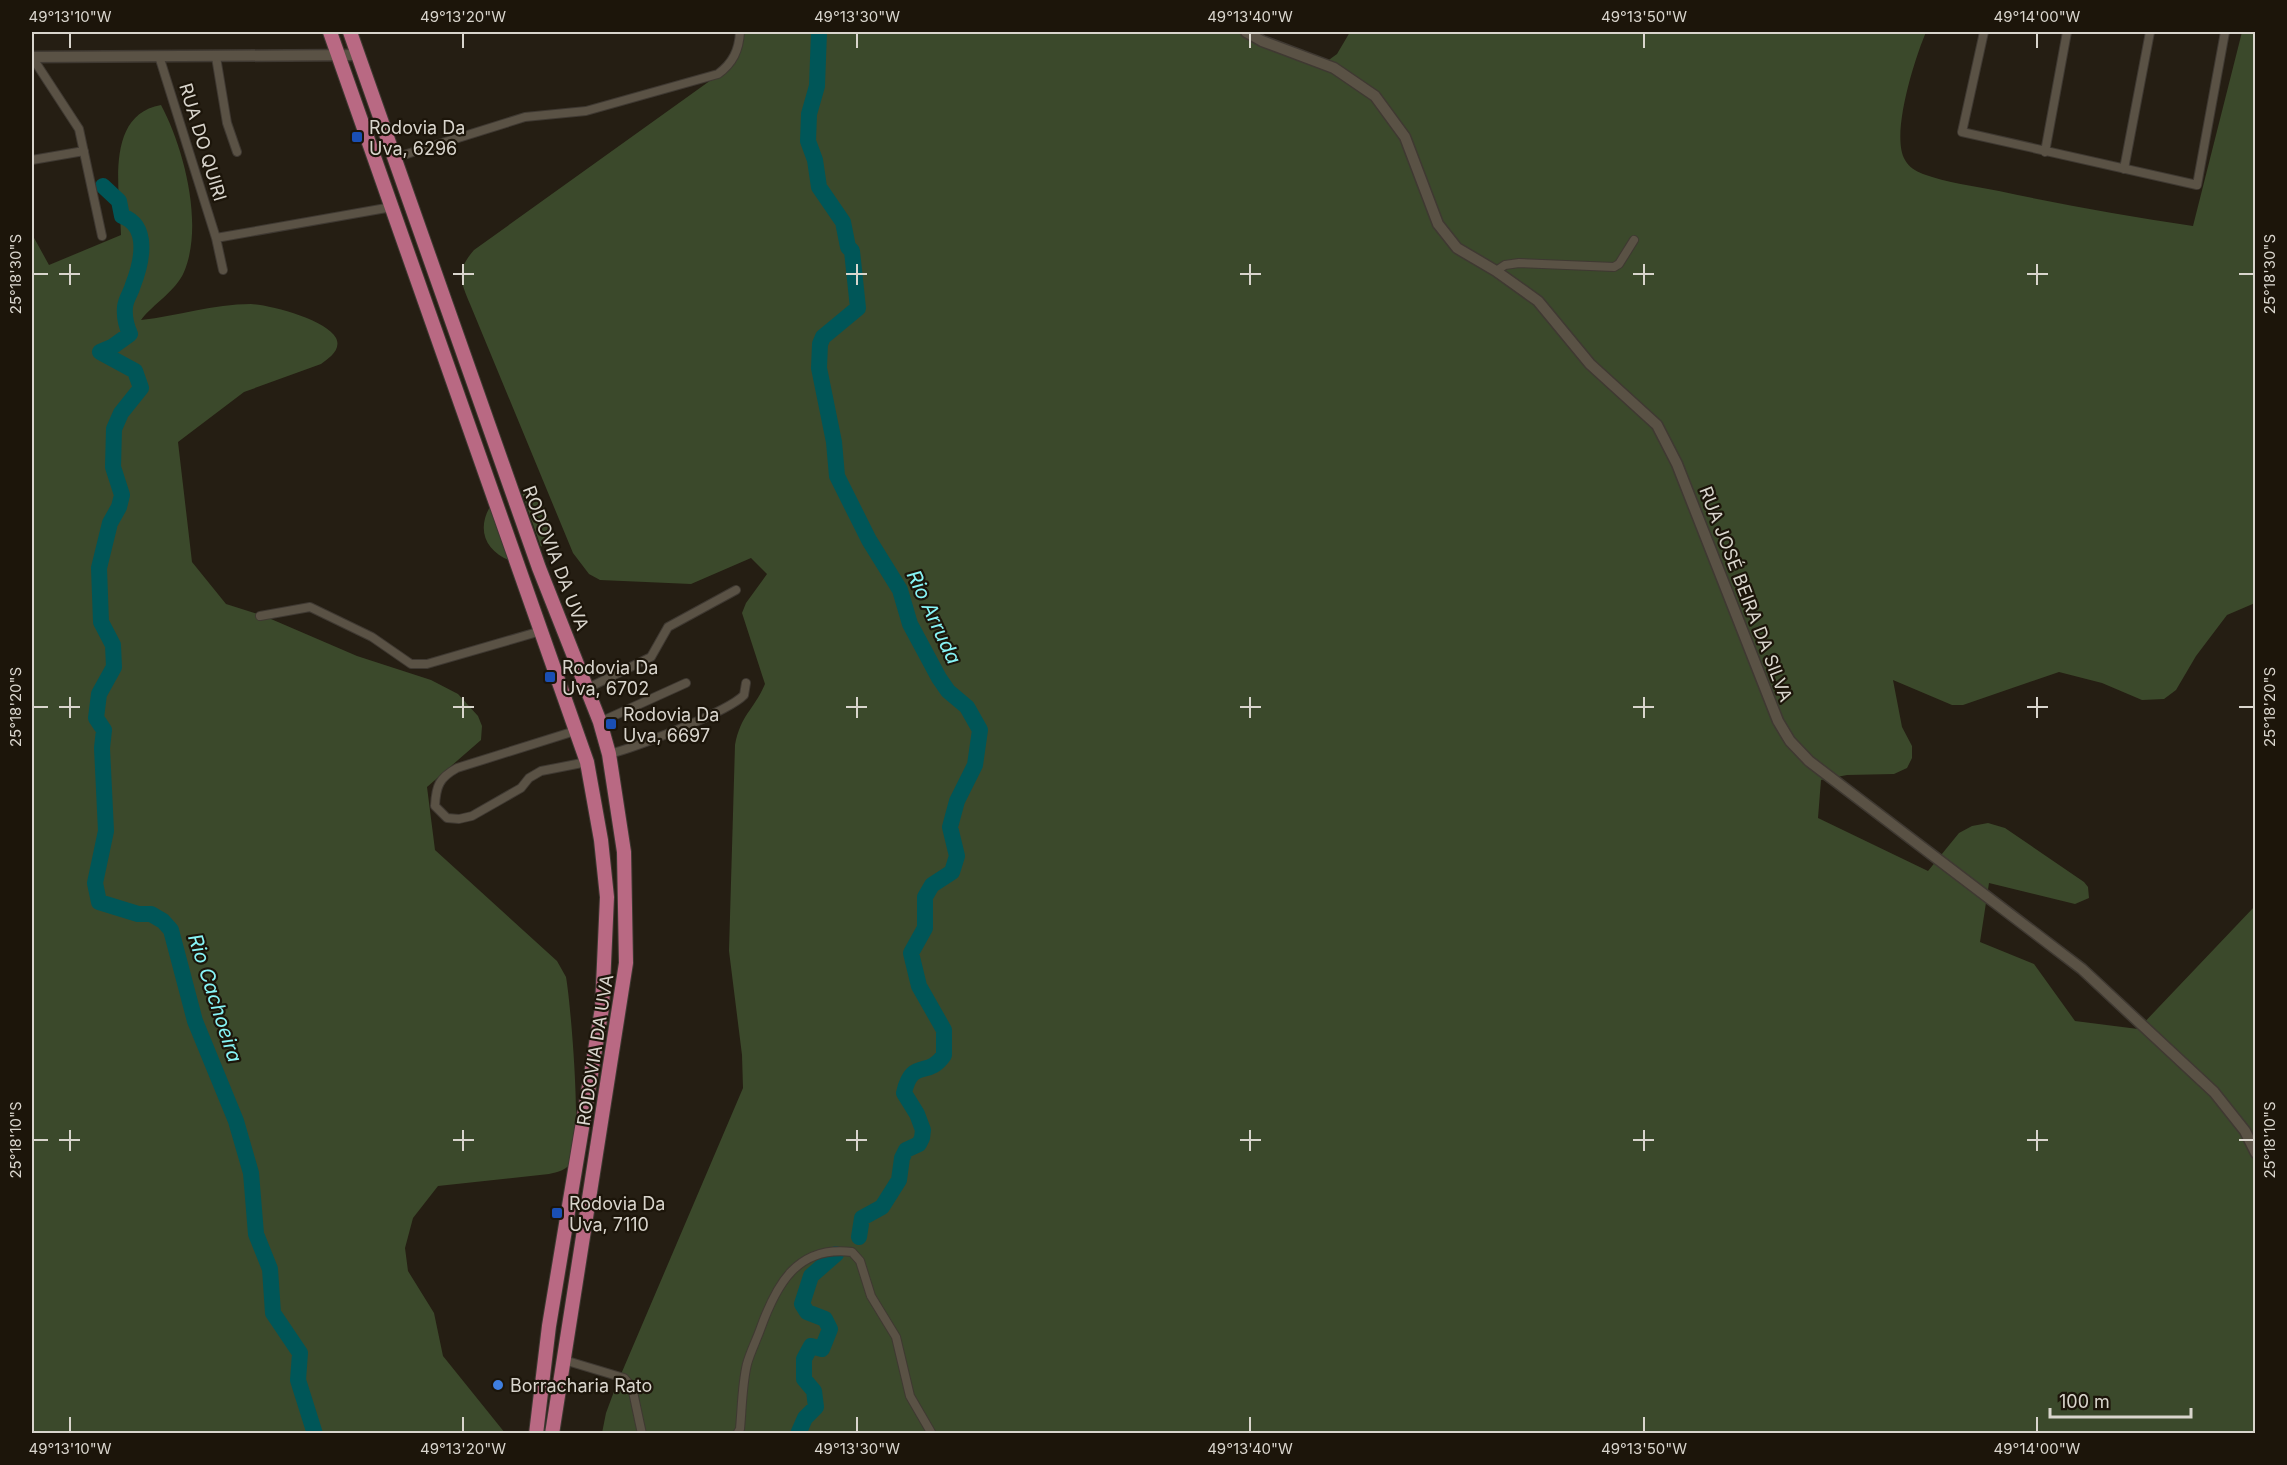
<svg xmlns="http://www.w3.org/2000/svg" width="2287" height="1465" font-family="Inter,sans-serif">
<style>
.green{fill:#3b492b}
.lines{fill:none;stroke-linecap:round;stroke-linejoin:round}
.river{stroke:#005658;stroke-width:16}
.minor-casing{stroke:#3f3932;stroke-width:10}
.tertiary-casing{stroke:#3f3932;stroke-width:13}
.primary-casing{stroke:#3f3932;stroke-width:16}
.minor{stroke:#5a5245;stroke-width:8}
.tertiary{stroke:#5a5245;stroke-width:10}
.primary{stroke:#b96983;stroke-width:14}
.ticks{fill:none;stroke:#d9d5cd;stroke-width:2}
.transit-dot{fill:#1a4fb4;stroke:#1c150a;stroke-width:2}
.shop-dot{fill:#3f7fe0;stroke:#1c150a;stroke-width:2}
.labels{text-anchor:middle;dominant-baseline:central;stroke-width:4.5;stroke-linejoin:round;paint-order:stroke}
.poi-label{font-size:18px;fill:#d9d5cd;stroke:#1c150a;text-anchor:start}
.street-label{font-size:18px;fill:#d9d5cd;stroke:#1c150a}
.water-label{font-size:20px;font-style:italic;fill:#87f4f6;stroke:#1c150a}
.neatline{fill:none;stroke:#d9d5cd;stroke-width:2}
.ticks-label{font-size:15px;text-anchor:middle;fill:#d9d5cd}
</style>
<rect width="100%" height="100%" fill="#251e13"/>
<path class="green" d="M737 32H1240L1281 52 1326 62 1337 54 1350 32H1926C1915 58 1890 135 1905 160 1909 167 1915 171 1923 174 1947 183 1974 186 1999 191 2063 205 2127 216 2193 226L2242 32H2255V603L2227 615 2196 656 2176 690 2164 699 2142 700 2102 683 2059 672 1963 705H1952L1893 680 1902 727 1912 746V758L1907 768 1894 774 1847 775 1821 780 1818 818 1928 871 1959 833 1972 826 1988 823 2005 828 2084 882 2088 887 2089 898 2075 904 1989 883 1980 942 2034 964 2075 1021 2138 1029 2255 906V1433H602L606 1413 616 1386 743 1088 742 1055 729 951 735 745C741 714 754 710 765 684L742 613 746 603 767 574 751 558 691 584 600 580 589 574 573 553 470 304C460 280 456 271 474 250L725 70 734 59Z
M161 105C184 148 204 225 184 272 176 291 153 304 141 320 178 316 213 304 251 304 271 305 327 320 336 338 342 350 328 359 321 364L244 392 178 442 192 562 226 604 264 616 357 656 431 680 458 694 478 716 482 726 481 740 427 787 435 850 557 961 566 977C571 1005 582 1140 572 1161 568 1170 557 1172 549 1174L438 1186 413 1218 405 1248 408 1271 434 1313 443 1356 505 1433H32V218L33 236 49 265 121 235C120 192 104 115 161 105Z
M521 490C548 499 556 523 541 547Z
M491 505 511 561C485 551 476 529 491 505Z"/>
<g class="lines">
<path class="river" d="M819 32 817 86 809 114 808 141 815 160 819 187 843 222 848 247 852 251 858 308 823 337 820 344 819 368 834 442 837 476 869 540 900 590 910 624 939 678 948 691 967 707 980 730 975 765 957 801 950 827 957 856 952 872 932 885 925 897V928L911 953 919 986 944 1030V1055C928 1079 912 1057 904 1093L917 1114 923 1130 922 1138 919 1144 906 1150 902 1158 899 1180 882 1207 862 1218 859 1237
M103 186 119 201 122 216C150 226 142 262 133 285 131 293 126 298 125 307 124 317 126 325 130 334L112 347 100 352 135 371 141 388 121 413 114 429 113 467 122 495 119 507 110 523 99 568 101 622 113 645 114 667 99 694 96 718 104 730 102 748 106 831 95 883 99 902 138 914H151L163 921 171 930 195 1021 236 1121 251 1173 256 1234 270 1269 273 1313 300 1353 298 1380 315 1434
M798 1434 805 1418 816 1407 814 1391 804 1379V1359L811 1346 822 1349 830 1329 825 1319 807 1312 802 1304 811 1276 836 1254"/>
<g class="minor-casing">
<path id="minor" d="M1984 32 1962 132 2197 185 2225 32
M159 56 216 238 223 270
M32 57 79 129 102 236
M216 57 227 123 237 152
M2045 152 2067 32
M394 158 525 117 586 111 718 74C733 63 739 50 740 32
M32 160 84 151
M2124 169 2150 32
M216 238 392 207
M1496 271 1505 265 1519 263 1614 267 1619 264 1634 240
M260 616 310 607 372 637 411 664H427L541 631
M588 688 651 657 668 627 736 590
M600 722 686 683
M575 731 457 768C439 778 436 786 435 806L447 818 459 819 472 816 521 788 529 778 541 771 587 762
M609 754C634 748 728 712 744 695L746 683
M564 1360 624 1378 632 1387 642 1434
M737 1434 740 1429C742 1408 742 1385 747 1364 750 1353 756 1341 760 1330 776 1285 797 1245 852 1252L860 1261 871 1296 896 1337 910 1396 932 1434"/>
</g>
<g class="tertiary-casing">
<path id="tertiary" d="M1246 32 1262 41 1334 68 1375 96 1405 137 1438 224 1457 248 1496 271 1538 301 1590 364 1657 425 1677 464 1778 721 1790 741 1809 761 2082 969 2214 1092 2245 1131 2256 1153
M32 57 357 55"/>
</g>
<g class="primary-casing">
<path id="primary" d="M330 32 587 762 601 840 607 897 602 1008 549 1326 536 1434
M350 32 539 568 600 722 609 754 624 852 626 963 552 1434"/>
</g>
<use href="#minor" class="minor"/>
<use href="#tertiary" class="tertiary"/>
<use href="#primary" class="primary"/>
</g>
<path class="ticks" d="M70 33V48M463 33V48M857 33V48M1250 33V48M1644 33V48M2037 33V48M70 264V285M463 264V285M857 264V285M1250 264V285M1644 264V285M2037 264V285M33 274H48M59 274H80M453 274H474M846 274H867M1240 274H1261M1633 274H1654M2027 274H2048M2239 274H2254M70 697V718M463 697V718M857 697V718M1250 697V718M1644 697V718M2037 697V718M33 707H48M59 707H80M453 707H474M846 707H867M1240 707H1261M1633 707H1654M2027 707H2048M2239 707H2254M70 1130V1151M463 1130V1151M857 1130V1151M1250 1130V1151M1644 1130V1151M2037 1130V1151M33 1140H48M59 1140H80M453 1140H474M846 1140H867M1240 1140H1261M1633 1140H1654M2027 1140H2048M2239 1140H2254M70 1417V1432M463 1417V1432M857 1417V1432M1250 1417V1432M1644 1417V1432M2037 1417V1432"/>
<g class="transit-dot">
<rect x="351" y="131" width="12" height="12" rx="3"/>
<rect x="544" y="671" width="12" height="12" rx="3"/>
<rect x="605" y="718" width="12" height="12" rx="3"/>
<rect x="551" y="1207" width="12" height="12" rx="3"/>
</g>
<circle class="shop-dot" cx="498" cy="1385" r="6"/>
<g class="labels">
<g class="poi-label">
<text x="369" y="127">Rodovia Da<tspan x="369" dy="21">Uva, 6296</tspan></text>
<text x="562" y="667">Rodovia Da<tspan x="562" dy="21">Uva, 6702</tspan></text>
<text x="623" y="714">Rodovia Da<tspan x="623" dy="21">Uva, 6697</tspan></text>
<text x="569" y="1203">Rodovia Da<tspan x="569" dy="21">Uva, 7110</tspan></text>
<text x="510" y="1385">Borracharia Rato</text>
</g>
<g class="street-label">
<text transform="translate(203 142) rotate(73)">RUA DO QUIRI</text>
<text transform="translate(556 558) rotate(69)">RODOVIA DA UVA</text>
<text transform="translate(1746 594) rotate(69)">RUA JOSÉ BEIRA DA SILVA</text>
<text transform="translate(595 1050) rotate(-81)">RODOVIA DA UVA</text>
</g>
<g class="water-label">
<text transform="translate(934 617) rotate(65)">Rio Arruda</text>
<text transform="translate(215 998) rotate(72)">Rio Cachoeira</text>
</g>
</g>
<rect width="2287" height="1465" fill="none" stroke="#1c150a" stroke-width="66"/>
<path d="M2050 1408v9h141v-9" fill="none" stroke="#d9d5cd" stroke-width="3"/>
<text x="2059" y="1408" font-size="18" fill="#d9d5cd" stroke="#1c150a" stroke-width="4.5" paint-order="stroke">100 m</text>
<rect x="33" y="33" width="2221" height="1399" class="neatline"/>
<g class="ticks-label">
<text x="70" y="22">49°13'10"W</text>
<text x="463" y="22">49°13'20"W</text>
<text x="857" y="22">49°13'30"W</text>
<text x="1250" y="22">49°13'40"W</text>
<text x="1644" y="22">49°13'50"W</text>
<text x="2037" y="22">49°14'00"W</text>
<text transform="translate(2270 274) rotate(-90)" y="5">25°18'30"S</text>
<text transform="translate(16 274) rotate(-90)" y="5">25°18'30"S</text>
<text transform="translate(2270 707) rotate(-90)" y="5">25°18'20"S</text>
<text transform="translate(16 707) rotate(-90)" y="5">25°18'20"S</text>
<text transform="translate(2270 1140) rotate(-90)" y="5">25°18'10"S</text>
<text transform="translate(16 1140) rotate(-90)" y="5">25°18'10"S</text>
<text x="70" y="1454">49°13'10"W</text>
<text x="463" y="1454">49°13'20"W</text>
<text x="857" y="1454">49°13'30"W</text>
<text x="1250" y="1454">49°13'40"W</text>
<text x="1644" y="1454">49°13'50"W</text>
<text x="2037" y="1454">49°14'00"W</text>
</g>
</svg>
